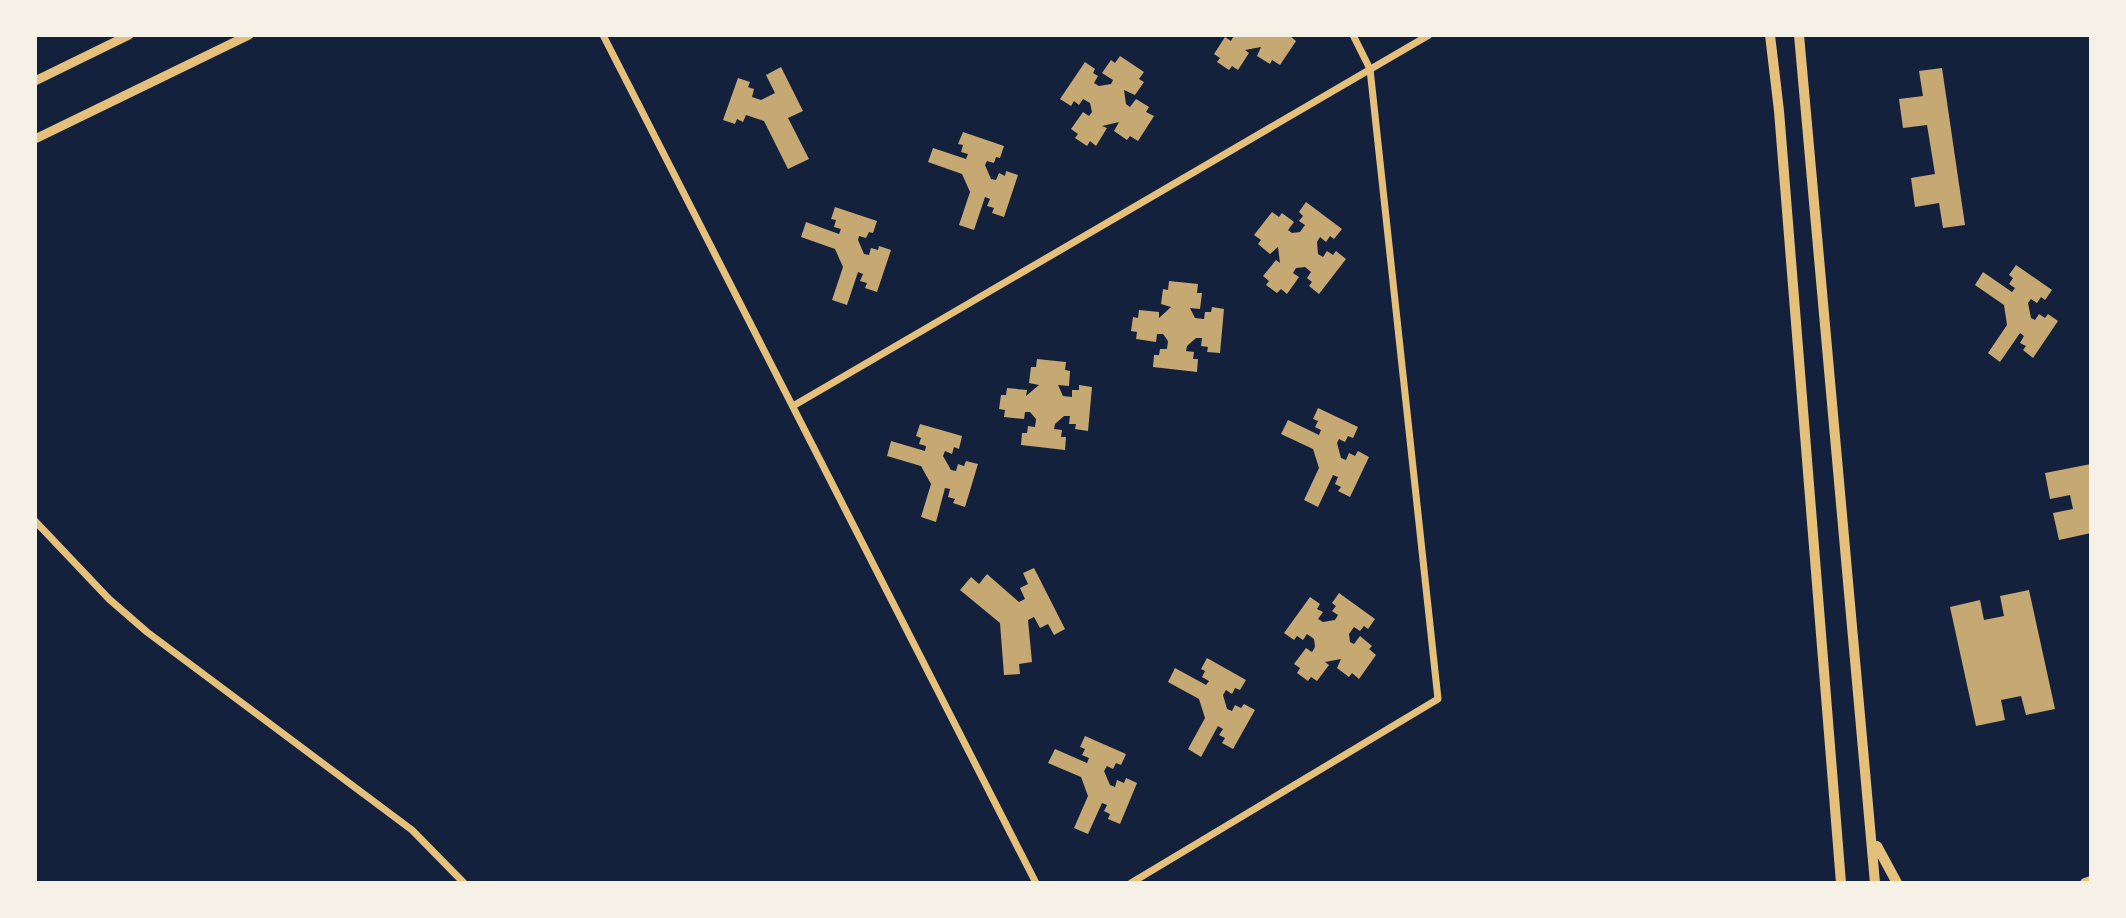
<svg xmlns="http://www.w3.org/2000/svg" width="2126" height="918" font-family="Raleway,sans-serif">
<style>
.building{fill:#c6a872}
.lines{fill:none;stroke-linecap:round;stroke-linejoin:round}
.minor{stroke:#e5c07b;stroke-width:7}
.tertiary{stroke:#e5c07b;stroke-width:9}
.primary{stroke:#e5c07b;stroke-width:10}
</style>
<rect width="100%" height="100%" fill="#14213d"/>
<path class="building" d="M1234 35H1289L1296 41 1280 65 1272 60 1270 64 1257 56 1261 47 1245 50 1249 53 1238 70 1232 66 1229 70 1217 62 1220 58 1214 54 1225 37 1231 41Z
M1120 56 1144 72 1139 79 1144 82 1135 95 1124 90 1126 104 1130 107 1136 99 1149 107 1146 112 1154 116 1138 141 1130 136 1127 140 1114 131 1119 122 1102 126 1107 128 1096 146 1090 141 1087 146 1075 138 1078 134 1071 129 1083 112 1089 116 1092 112 1090 103 1083 99 1079 105 1074 101 1071 106 1060 99 1085 62 1095 69 1093 73 1098 76 1094 83 1099 86 1111 84 1113 80 1102 73 1111 60 1115 63Z
M781 67 803 111 788 118 809 159 788 169 764 121 746 115 743 122 737 119 735 124 723 120 738 78 750 82 748 87 754 89 752 97 761 100 775 93 766 75Z
M1942 68 1965 225 1943 228 1939 203 1915 207 1911 178 1935 174 1927 125 1903 128 1899 99 1923 96 1919 71Z
M963 132 1004 146 1000 158 996 157 994 163 987 161 985 165 991 179 996 180 999 173 1005 176 1006 171 1018 175 1004 217 992 213 994 208 987 206 990 199 985 197 974 230 959 225 970 192 962 174 928 162 933 148 966 159 968 154 961 152 963 145 958 144Z
M1306 202 1342 229 1334 239 1330 236 1326 242 1320 237 1317 242 1318 254 1323 257 1327 251 1333 255 1336 251 1346 259 1319 294 1309 286 1312 282 1307 278 1311 272 1305 267 1296 268 1293 273 1299 277 1287 294 1281 289 1277 293 1266 285 1269 281 1263 276 1276 260 1280 263 1278 247 1270 254 1258 244 1261 240 1254 235 1272 212 1279 217 1282 213 1294 222 1288 230 1292 233 1300 232 1305 225 1299 221 1303 216 1299 212Z
M835 207 877 221 873 233 869 232 866 238 859 236 858 240 864 254 869 255 871 248 878 250 879 246 891 250 877 292 865 288 867 283 860 281 863 274 858 272 847 305 832 300 843 267 835 249 801 237 806 222 839 234 841 229 834 227 836 220 831 219Z
M2016 265 2052 290 2045 300 2041 297 2037 303 2031 299 2028 303 2031 318 2035 320 2039 314 2045 318 2048 314 2058 321 2033 358 2023 350 2026 346 2020 343 2024 336 2020 333 2000 362 1988 353 2007 325 2004 305 1975 285 1983 272 2012 292 2015 288 2009 284 2013 278 2009 275Z
M1169 281 1198 284 1197 293H1202L1200 309 1190 308 1195 318 1204 319 1205 312H1211L1212 307 1224 309 1220 353 1207 352 1208 347 1201 346 1202 338H1196L1187 346 1186 351 1194 352 1193 359H1198L1197 372 1153 367 1154 355H1159L1160 349H1167L1168 341 1163 334H1157L1156 342 1136 339 1137 332 1131 331 1133 317 1138 318 1139 310 1159 312V318L1171 307 1161 304 1163 289 1168 290Z
M1037 359 1066 362 1065 370 1070 371 1069 386 1058 385 1063 396 1072 397V390H1079V385L1092 387 1088 431 1075 429 1076 424H1069L1070 416H1064L1055 424 1054 429 1062 430 1061 437H1066L1065 450 1021 445 1022 433H1027L1028 426 1035 427 1036 419 1030 412H1025L1024 419 1004 417 1005 410 999 409 1001 395H1006L1007 388 1027 390 1026 396 1039 385 1029 383 1031 367H1036Z
M1318 408 1358 427 1353 438 1348 436 1345 442 1339 439 1337 443 1341 458 1346 460 1349 453 1355 456 1358 451 1369 457 1350 497 1338 491 1341 487 1335 484 1338 477 1333 475 1318 507 1304 500 1319 468 1313 449 1281 434 1288 420 1319 435 1321 430 1315 427 1318 421 1313 419Z
M920 424 962 436 959 449 954 447 952 454 945 451 943 456 951 470 956 471 958 464 964 466 966 461 978 464 965 507 953 503 955 499 948 497 950 489 945 488 936 522 921 517 931 484 921 466 887 456 891 441 925 451 926 446 919 444 921 438 916 436Z
M2091 464V533L2059 540 2053 513 2073 509 2070 495 2050 499 2045 473Z
M1034 568 1065 629 1054 635 1048 624 1040 628 1034 617 1028 620 1032 662 1019 664 1020 674 1004 675 1000 623 960 590 971 577 979 584 987 574 1019 602 1025 599 1020 588 1028 584 1023 573Z
M2029 590 2055 709 2026 715 2021 696 2001 700 2005 720 1976 726 1950 607 1980 600 1984 620 2004 616 2000 596Z
M1339 593 1375 619 1368 629 1364 626 1360 631 1354 627 1349 634 1350 642 1354 644 1360 636 1372 646 1369 649 1376 655 1359 679 1352 673 1349 677 1337 668 1341 659 1325 662 1329 665 1317 681 1311 677 1308 681 1297 673 1300 668 1294 664 1306 648 1312 652 1315 647 1314 639 1307 634 1303 640 1297 636 1294 640 1284 633 1310 597 1320 604 1317 609 1323 612 1318 619 1323 622 1335 620 1338 615 1332 611 1336 606 1332 603Z
M1207 658 1246 680 1240 690 1235 688 1232 694 1226 690 1223 695 1227 709 1232 711 1235 705 1241 708 1244 704 1255 710 1233 749 1222 743 1225 738 1219 735 1223 729 1218 726 1201 757 1188 749 1205 718 1199 699 1168 682 1175 668 1206 685 1209 681 1202 677 1205 671 1201 669Z
M1085 736 1126 754 1121 765 1116 763 1113 769 1107 766 1104 771 1110 785 1115 787 1117 780 1124 783 1126 778 1137 783 1120 824 1108 819 1110 814 1104 811 1107 805 1102 803 1088 834 1074 828 1088 796 1081 777 1048 763 1055 749 1087 763 1089 758 1082 755 1085 749 1080 747Z"/>
<g class="lines">
<path class="minor" d="M603 35 1036 883
M793 406 1429 35
M35 521 109 599 147 632 412 830 464 883
M1131 883 1438 699 1370 69 1353 35"/>
<path class="tertiary" d="M35 81 129 35
M35 139 249 35"/>
<path class="primary" d="M1770 35 1779 111 1841 883
M1799 35 1875 883
M1877 846 1897 883
M2085 883 2091 881"/>
</g>
<rect width="2126" height="918" fill="none" stroke="#f6f1e7" stroke-width="74"/>
</svg>
